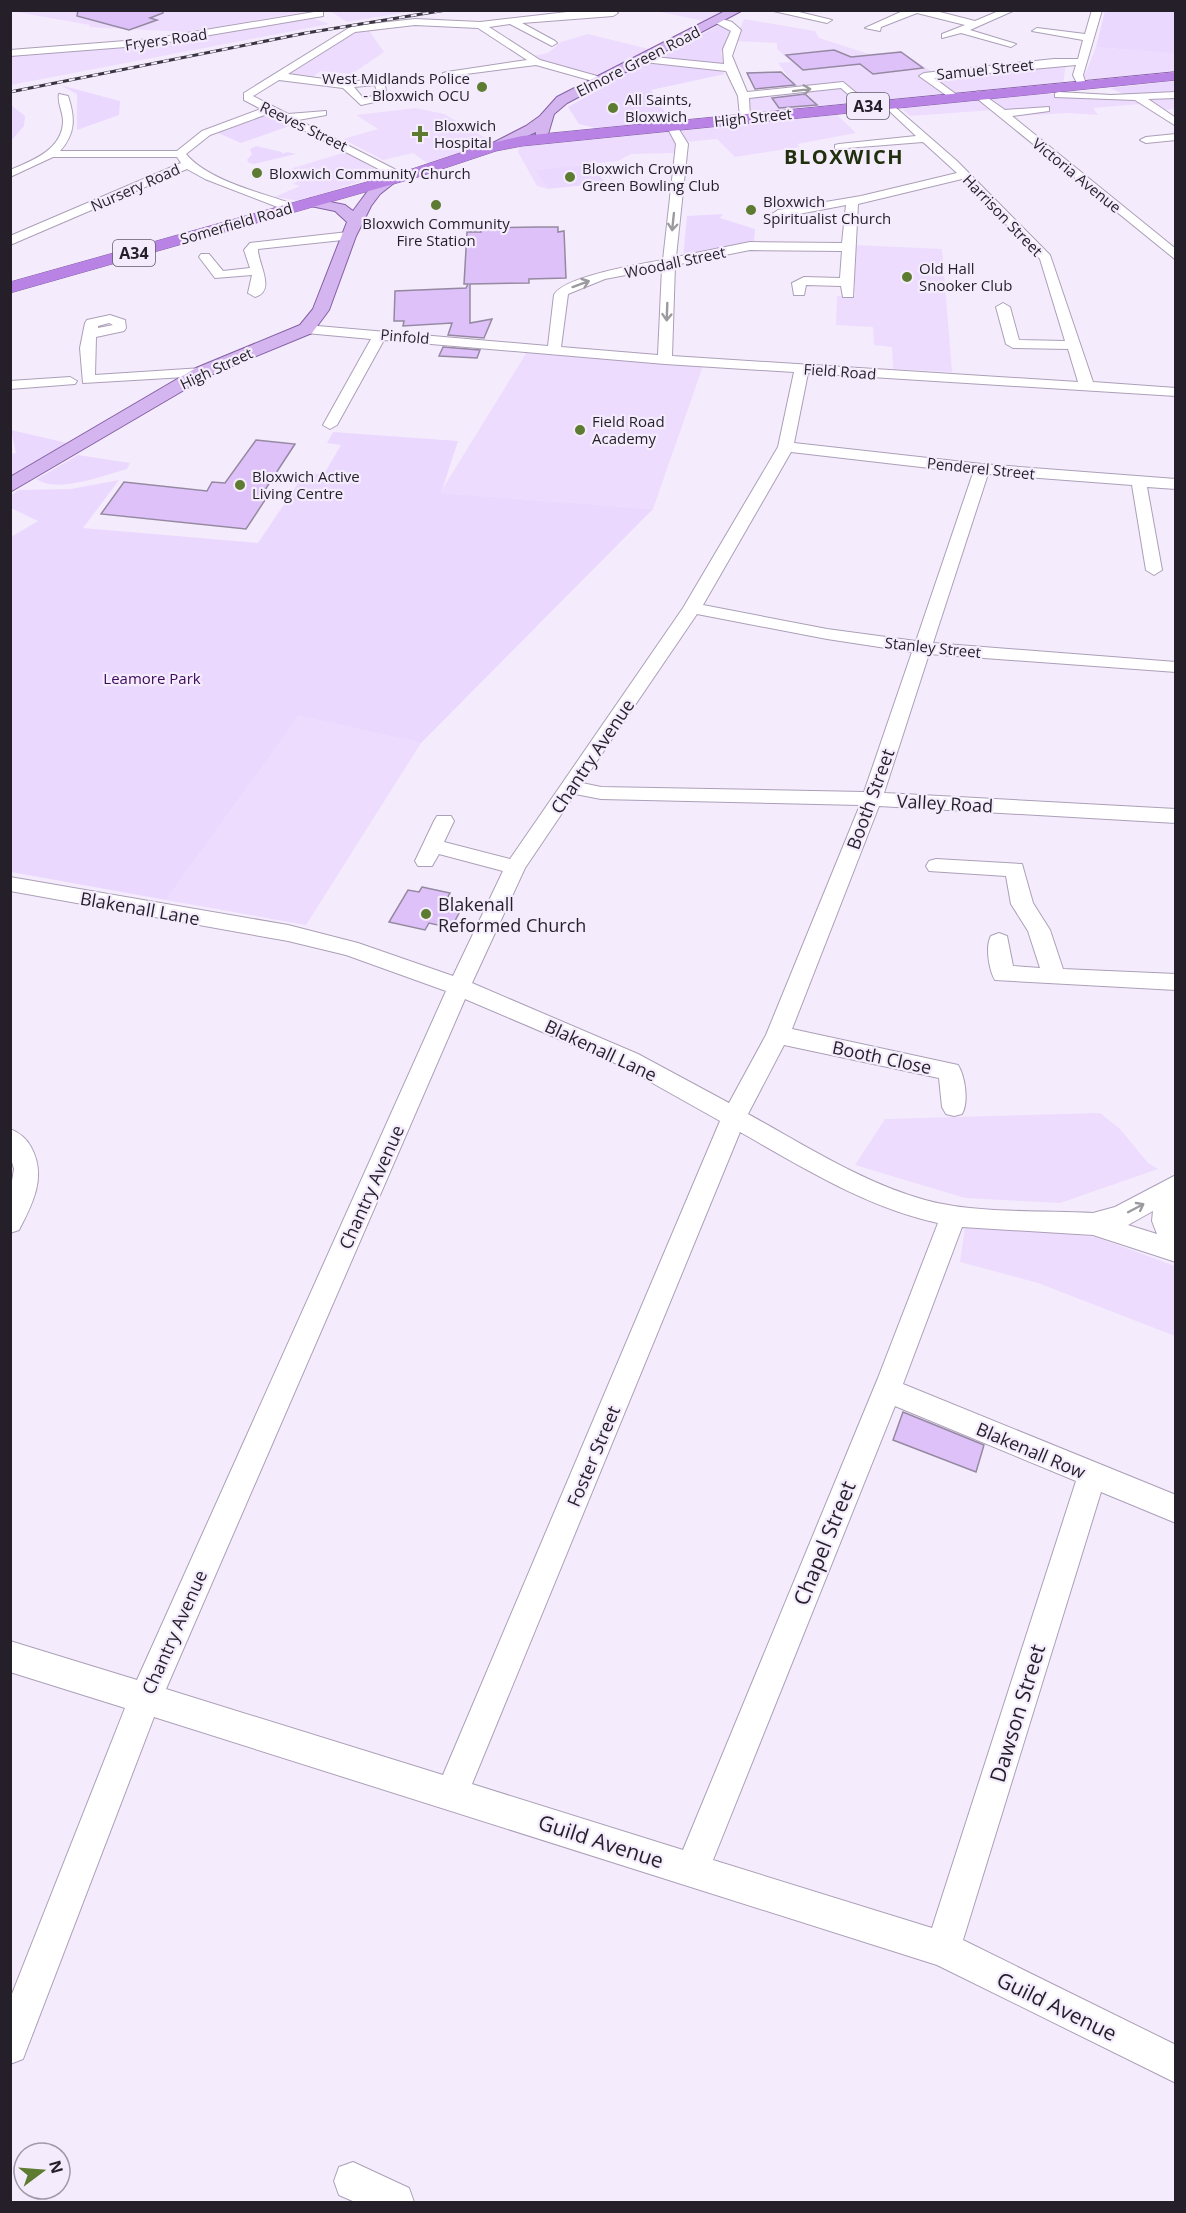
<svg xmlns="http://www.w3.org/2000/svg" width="1186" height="2213" font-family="'Open Sans',sans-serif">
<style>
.built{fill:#eddcfe}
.green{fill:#ebd8fe}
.building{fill:#dec1f9;stroke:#9589a1;stroke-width:1.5}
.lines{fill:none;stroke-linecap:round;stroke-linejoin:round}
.minor-casing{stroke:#ac9fb8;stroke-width:2}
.major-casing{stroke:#8460a3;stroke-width:2}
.highway-casing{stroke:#8460a3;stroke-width:1}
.minor{fill:#fff;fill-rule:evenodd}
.major{fill:#d4b5ef;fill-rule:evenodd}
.highway{fill:#b883e5;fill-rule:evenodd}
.rail-casing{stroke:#3a3540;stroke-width:3}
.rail{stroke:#f4ecfc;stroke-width:2;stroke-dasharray:6;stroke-linecap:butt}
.oneway{stroke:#9c9a9f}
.poi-dot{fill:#5d7b31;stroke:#f4ecfc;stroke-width:2}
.labels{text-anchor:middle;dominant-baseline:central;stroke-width:4.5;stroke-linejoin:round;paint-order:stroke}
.far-street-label{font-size:15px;fill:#241f29;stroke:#f4ecfc}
.far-poi-label{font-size:15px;fill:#241f29;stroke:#f4ecfc;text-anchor:start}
.far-park-label{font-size:15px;fill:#3c085b;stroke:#f4ecfc}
.shield{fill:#f4ecfc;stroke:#625c68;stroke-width:1.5}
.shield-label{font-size:16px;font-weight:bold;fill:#241f29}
.street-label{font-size:18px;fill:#241f29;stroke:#f4ecfc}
.poi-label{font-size:18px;fill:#241f29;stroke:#f4ecfc;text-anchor:start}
.far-district-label{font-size:20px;font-weight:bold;letter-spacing:1.5px;fill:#21300c;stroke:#f4ecfc}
.near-street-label{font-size:21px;fill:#241f29;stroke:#f4ecfc}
</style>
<rect width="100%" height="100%" fill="#f4ecfc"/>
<path class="built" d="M11 11H10H311L186 32 89 27 90 25Z
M330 11H413L347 22Z
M656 11H729L708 22Z
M309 17 329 24 11 85V56L153 45Z
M744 19 815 31 819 38 869 54 901 51 932 72 920 76 947 96 752 114 748 97 800 92 778 63 791 62 777 49V43L735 41Z
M368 29 384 52 352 74 321 71 309 79 282 76 353 30Z
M588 34 653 50 600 77 559 67 533 56 548 53 561 42Z
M1096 47 1175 54V72L1088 80 1084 77Z
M1066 63 1063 84 955 95 931 80 937 76Z
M1033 92 1115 100 1176 97 1175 109 1161 110 1152 103 1093 108 1098 115 1067 113 1018 116 1007 109 910 116 897 104Z
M416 108 444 114 496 144 430 165 413 153 383 160 343 139 378 129 356 115Z
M833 111 856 133 797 144 800 147 735 157 717 139 686 142 680 127Z
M669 129 677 144 676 153 631 154 618 161 537 170 548 189 537 186 518 152 520 145Z
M346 152 383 174 300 201 274 197 300 186 293 184 299 180 278 173 280 172Z
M855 245 942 249 952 372 893 369 892 347 874 345 873 327 836 325 837 296H855Z
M527 352 703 366 653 509 440 493Z
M299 716 421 743 306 925 166 900Z
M1100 1113 1120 1129 1148 1163 1158 1169 1060 1203 965 1198 855 1165 885 1119Z
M965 1227H1007L1096 1237 1175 1266V1336L1038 1283 960 1262Z"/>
<path class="green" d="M1105 11H1175V54L1096 47Z
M722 23 731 28 721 53 724 65 660 58Z
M649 61 721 70 725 74 651 90 671 122 600 129 579 124 568 107Z
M1175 81V91L1126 95 1110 88Z
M60 85 120 101 119 115 77 130V94Z
M11 105 25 116 24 126 11 141Z
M267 115H274L292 125 241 143 216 132Z
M256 146 282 152V154L287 152 296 154 254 164 249 163 247 160 252 154 250 149Z
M592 164 605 183 548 189 536 170Z
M723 214 720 218 755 229 754 242 683 259 687 216Z
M11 430 67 443 11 477 10 454 16 453Z
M333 432 458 441 441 493 653 509 421 743 299 716 166 900 11 872V537L38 521 11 508V495L19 490 71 489 119 480 83 528 258 543 305 473 324 474 341 445 327 443Z
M78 455 130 463 127 469C106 475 55 494 37 479Z"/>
<path class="building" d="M78 10H163V13L150 18 157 20 129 30 77 16Z
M834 50 851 57 901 52 923 68 873 74 860 64 803 70 786 55Z
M781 72 795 85 755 89 747 73Z
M805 94 817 105 779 108 772 98Z
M537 227H558V232L564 231 566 278 529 279V283L470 284V323L492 319 484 338 448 335 452 323 403 326 404 321H394L395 291 466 288 468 284H464L467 232H481V228Z
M443 347 480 350 477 358 439 356Z
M256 440 295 444 261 496 267 497 246 529 101 514 124 482 207 491 212 482 225 483Z
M422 887 450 893 445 902 463 906 451 928 429 923 425 930 389 922 408 890 419 892Z
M903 1412 984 1445 976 1472 893 1440Z"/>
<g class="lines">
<g class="minor-casing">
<path id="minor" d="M614 10 618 13 613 16 522 23 555 41 557 43 552 46 510 24 489 27 540 60 604 78V82L600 83 536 65 443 77V73L447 72 527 60 478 28 415 25 355 32 288 74 346 82 379 79 384 82 388 99 361 105 343 88 279 80 253 96 288 114 326 111V115L298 120 406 175V179H398L270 113 210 135 186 154C208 181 265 194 296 205V211H288L205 179 187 169 10 245V236L181 163 177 157H53L10 177V170C32 161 63 149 63 121 63 112 57 102 59 94L68 96C75 117 76 133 60 151H177L202 131 261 109 244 100V93L352 26 415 19 480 22 576 11ZM375 85 378 95 363 98 354 87Z
M769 10H791L832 20 827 23Z
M905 10H932L975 21 1001 10H1015L970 30 1016 44 1011 47 961 33 942 38V34L965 25 917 13 881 27 880 31 865 28Z
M1092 10H1102L1083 75 1087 87H1079L1073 75 1076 65 934 78 957 95V99L953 100 919 76 924 73 1054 59H1078L1083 40 1032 31 1037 28 1085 34Z
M320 11 323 12V16L151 45 10 56V50L151 39Z
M719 18 732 22 741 30 732 56 747 92 843 82 872 106 863 108 841 88 749 98 750 117 745 120 740 117 738 96 726 71 644 62 639 59 644 56 724 64 723 49 731 31 716 23 714 21Z
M978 91 1005 110 1049 107V111L1012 116 1176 249V260L974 96 973 94Z
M1059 92 1111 95 1176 92V98L1148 99 1176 118V126L1135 100 1055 97V93Z
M888 101 957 161 1050 255 1093 382 1176 388V396L808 373 794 443 982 464 1176 479V489L1147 487 1162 570 1154 575 1146 570 1132 485 988 474 933 643 1176 662V672L929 654 884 793 1176 809V823L879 806 792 1029 958 1065C965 1076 969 1102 962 1114L954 1116 946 1114 942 1107 939 1078 784 1045 748 1114C803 1144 863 1183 925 1200 976 1214 1040 1210 1093 1213L1115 1207 1176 1175V1262L1093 1235 962 1227 903 1384 1176 1495V1523L1101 1492 963 1940 1176 2045V2083L937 1965 154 1717 28 2046 23 2059 10 2064V1999L125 1708 10 1672V1641L137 1680 446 991 346 955 288 941 10 891V877L288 925 358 943 453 976 503 871 439 854 432 866H418L415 861 434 821 437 816H451L454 821 444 842 510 859 683 608 778 447 794 372 665 364 384 340 337 425 330 429 323 425 371 339 306 333 299 329 306 325 548 346 554 295C564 276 641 264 663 260L676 144 666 125 671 122 675 123 688 144 676 257 750 242 842 243 846 205 778 218 772 214 778 210 861 196 957 173 923 142 835 149V145L839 144 916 136 884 106 883 104ZM962 179 1040 259 1065 341 1019 340 1010 307 1003 303 996 307 1006 344 1013 348 1068 349 1078 382 672 356 675 265 750 250 842 251 840 278 804 277 792 283 794 295H804L806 285 841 286 843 297H853L858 204ZM662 268 658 355 561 347 568 294 605 279ZM791 452 973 473 916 641 827 629 703 605ZM697 614 827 639 912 652 864 792 601 787 582 783ZM575 794 601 799 860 805 766 1035 729 1103 638 1054 472 983 525 868ZM465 999 622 1066 720 1121 443 1775 166 1689ZM740 1132C802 1167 867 1208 938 1223L878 1378 683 1850 472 1784ZM1153 1211 1152 1221 1157 1234 1128 1225ZM895 1406 1076 1481 932 1928 713 1860Z
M1176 134V140L1146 143 1140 140 1146 137Z
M348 232 352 233V239L258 249C257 262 277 291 255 297L248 293 252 275 215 278 199 257 201 254H209L223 271 250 268 244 250 250 243Z
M110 315 125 320 126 328 124 331 96 337 95 375 202 368 209 372 202 376 83 383 80 348 85 323 87 320ZM109 323 113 325 98 328V326Z
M70 377 77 381 75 384 10 389V381Z
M936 859 1022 864 1033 903 1050 930 1063 969 1176 974V990L995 980C989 970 985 946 991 936L999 933 1007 936 1013 966 1040 968 1028 931 1011 904 1006 876 929 871 926 866 929 861Z
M10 1129C20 1133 26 1138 31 1147 47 1176 33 1203 19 1230L10 1233V1193L14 1169 10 1155Z
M353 2162 409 2188 414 2202H355L339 2195 334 2181 339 2167Z"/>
</g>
<g class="major-casing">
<path id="major" d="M727 10H743L567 103 554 114 546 141H536V132L497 150H487L485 147 526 126 540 116 557 97Z
M392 175 399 179 380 194 371 206 356 236 329 310 312 333 208 376 10 492V477L196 368 300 325 313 309 347 222 335 211 306 205 304 202 311 198 345 205 353 211 370 188Z"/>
</g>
<g class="highway-casing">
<path id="highway" d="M1176 72V80L522 146 496 151 418 177 10 293V282L406 171 487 144 522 136Z"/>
</g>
<use href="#minor" class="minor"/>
<use href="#major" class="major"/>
<use href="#highway" class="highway"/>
<g class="rail-casing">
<path id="rail" d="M10 92 306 33 446 10"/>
</g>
<use href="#rail" class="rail"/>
</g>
<defs><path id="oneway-shaft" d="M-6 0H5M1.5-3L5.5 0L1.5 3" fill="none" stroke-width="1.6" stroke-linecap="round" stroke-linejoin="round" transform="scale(1.5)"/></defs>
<g class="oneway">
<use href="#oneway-shaft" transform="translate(802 90) rotate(-7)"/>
<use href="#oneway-shaft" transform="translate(673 222) rotate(96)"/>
<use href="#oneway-shaft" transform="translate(581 284) rotate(-20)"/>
<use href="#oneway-shaft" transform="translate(667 312) rotate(92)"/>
<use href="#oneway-shaft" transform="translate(1136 1208) rotate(-28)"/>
</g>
<g class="poi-dot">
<circle cx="482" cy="87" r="6"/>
<circle cx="613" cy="108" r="6"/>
<path d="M417 125h6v6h6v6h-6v6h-6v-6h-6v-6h6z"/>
<circle cx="257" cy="173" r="6"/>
<circle cx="570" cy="177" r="6"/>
<circle cx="436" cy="205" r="6"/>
<circle cx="751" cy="210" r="6"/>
<circle cx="907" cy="277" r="6"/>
<circle cx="580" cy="430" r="6"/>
<circle cx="240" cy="485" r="6"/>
<circle cx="426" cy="914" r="6"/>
</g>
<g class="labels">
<g class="far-street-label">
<text transform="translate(166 39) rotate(-8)">Fryers Road</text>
<text transform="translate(638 61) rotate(-27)">Elmore Green Road</text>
<text transform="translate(985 69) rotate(-6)">Samuel Street</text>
<text transform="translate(753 117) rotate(-6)">High Street</text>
<text transform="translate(304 126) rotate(26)">Reeves Street</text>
<text transform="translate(1077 175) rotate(39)">Victoria Avenue</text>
<text transform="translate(135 187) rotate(-24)">Nursery Road</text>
<text transform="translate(1003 215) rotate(46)">Harrison Street</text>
<text transform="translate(236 223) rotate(-16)">Somerfield Road</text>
<text transform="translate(675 262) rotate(-12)">Woodall Street</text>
<text transform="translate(405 336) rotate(5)">Pinfold</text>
<text transform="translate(216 368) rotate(-25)">High Street</text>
<text transform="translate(840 371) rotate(4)">Field Road</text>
<text transform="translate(981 468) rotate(6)">Penderel Street</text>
<text transform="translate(933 647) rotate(6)">Stanley Street</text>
</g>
<g class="far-poi-label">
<text x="470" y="78" text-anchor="end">West Midlands Police<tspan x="470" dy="17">- Bloxwich OCU</tspan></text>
<text x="625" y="99">All Saints,<tspan x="625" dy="17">Bloxwich</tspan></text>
<text x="434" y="125">Bloxwich<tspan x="434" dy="17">Hospital</tspan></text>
<text x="582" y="168">Bloxwich Crown<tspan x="582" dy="17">Green Bowling Club</tspan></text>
<text x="269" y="173">Bloxwich Community Church</text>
<text x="763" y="201">Bloxwich<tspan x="763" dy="17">Spiritualist Church</tspan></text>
<text x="436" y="223" text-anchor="middle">Bloxwich Community<tspan x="436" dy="17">Fire Station</tspan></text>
<text x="919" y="268">Old Hall<tspan x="919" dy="17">Snooker Club</tspan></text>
<text x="592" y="421">Field Road<tspan x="592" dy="17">Academy</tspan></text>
<text x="252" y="476">Bloxwich Active<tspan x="252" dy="17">Living Centre</tspan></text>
</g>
<g class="far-park-label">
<text x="152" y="678">Leamore Park</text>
</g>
<g class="shield">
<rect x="847" y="93" width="42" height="26" rx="4.5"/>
<rect x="113" y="240" width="42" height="26" rx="4.5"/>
</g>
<g class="shield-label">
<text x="868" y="106">A34</text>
<text x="134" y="253">A34</text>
</g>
<g class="street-label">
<text transform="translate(592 756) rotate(-56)">Chantry Avenue</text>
<text transform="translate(870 799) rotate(-70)">Booth Street</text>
<text transform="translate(945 803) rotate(3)">Valley Road</text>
<text transform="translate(140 908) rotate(10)">Blakenall Lane</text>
<text transform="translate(601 1050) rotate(25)">Blakenall Lane</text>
<text transform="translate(882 1057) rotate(12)">Booth Close</text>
<text transform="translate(371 1187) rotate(-66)">Chantry Avenue</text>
<text transform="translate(1031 1450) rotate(23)">Blakenall Row</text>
<text transform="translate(593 1456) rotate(-67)">Foster Street</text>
<text transform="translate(174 1632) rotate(-66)">Chantry Avenue</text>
</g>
<g class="poi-label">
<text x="438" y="904">Blakenall<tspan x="438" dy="21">Reformed Church</tspan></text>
</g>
<g class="far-district-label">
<text x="844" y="156">BLOXWICH</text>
</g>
<g class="near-street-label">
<text transform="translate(824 1543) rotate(-68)">Chapel Street</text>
<text transform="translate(1017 1713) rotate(-73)">Dawson Street</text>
<text transform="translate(601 1841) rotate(18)">Guild Avenue</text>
<text transform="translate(1057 2006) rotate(26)">Guild Avenue</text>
</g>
</g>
<rect width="1186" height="2213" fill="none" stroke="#241f29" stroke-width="24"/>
<g transform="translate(42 2171) rotate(74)"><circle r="28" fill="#f4ecfc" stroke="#a19aa8" stroke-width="1.5"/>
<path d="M0-4.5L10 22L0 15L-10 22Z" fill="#5d7b31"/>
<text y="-9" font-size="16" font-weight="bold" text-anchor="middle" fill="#241f29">N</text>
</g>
</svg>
